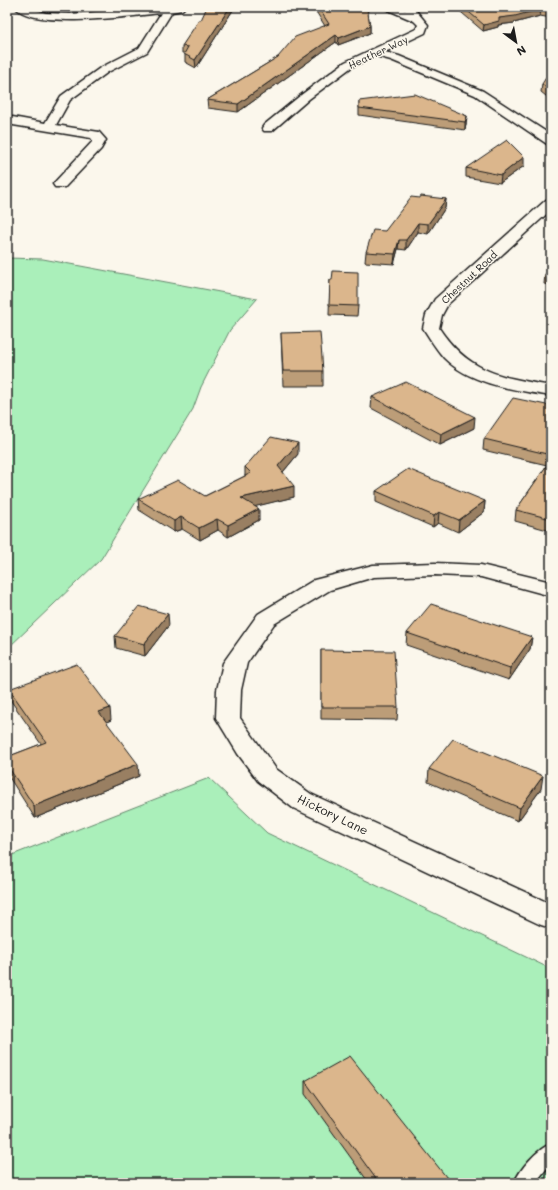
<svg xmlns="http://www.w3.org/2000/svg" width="558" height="1190" font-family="Mali,sans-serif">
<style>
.green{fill:#aaefba;stroke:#63866b}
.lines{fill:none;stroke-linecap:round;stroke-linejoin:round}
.service-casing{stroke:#1c1c1c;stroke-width:3}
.minor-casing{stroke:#1c1c1c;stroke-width:3}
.service{fill:#fbf7ec;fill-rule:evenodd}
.minor{fill:#fbf7ec;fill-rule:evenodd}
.wall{fill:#bc9d78;stroke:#1c1c1c}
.shaded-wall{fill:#997f62;stroke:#1c1c1c}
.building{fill:#dbb68c;stroke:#1c1c1c}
.labels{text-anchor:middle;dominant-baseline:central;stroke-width:3;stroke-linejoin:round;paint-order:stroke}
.far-street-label{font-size:10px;fill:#1c1c1c;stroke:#fbf7ec}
.street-label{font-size:12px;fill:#1c1c1c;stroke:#fbf7ec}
</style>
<rect width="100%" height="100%" fill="#fbf7ec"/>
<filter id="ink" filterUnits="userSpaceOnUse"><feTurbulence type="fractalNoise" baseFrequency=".025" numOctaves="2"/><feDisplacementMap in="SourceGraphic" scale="8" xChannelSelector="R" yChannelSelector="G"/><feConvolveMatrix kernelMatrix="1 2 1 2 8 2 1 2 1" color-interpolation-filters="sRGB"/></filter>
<g filter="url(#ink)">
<path class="green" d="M7 258 43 259 257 299 230 330 201 387 193 409 101 559 7 649Z
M209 778 267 833 551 969V1183H7V857Z"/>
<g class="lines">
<g class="service-casing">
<path id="service" d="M551 1144V1163L535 1183H514C520 1169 537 1149 551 1144Z"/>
</g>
<g class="minor-casing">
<path id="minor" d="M15 7H27L46 13 70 14 159 7 184 8 182 10 172 12 147 52 108 72 70 100 56 125 99 132 106 140 101 149 65 187H55L53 184 93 141 91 138 7 124V116L45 123 61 96 100 68 139 48 161 13C132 16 34 30 15 7Z
M384 7H398L406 10 403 7H413L428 25 425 33 385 52 399 56 483 91 551 135V145L547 144 475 95 391 60 376 56 353 66 309 99 272 131H264L262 128 264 125 301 95 345 62 416 29 418 25 414 21 386 9Z
M551 199V210L448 304 442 315 439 328C469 373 501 377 551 386V396C516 390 471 385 444 358 436 349 430 339 423 328L426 315 435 299 546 200Z
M435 563 481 565 551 582V596L481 577 435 575 374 577 330 590 274 624 247 663 241 690 240 718 276 769 311 794 551 904V928L541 925 293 808 258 781 238 754 216 718 217 690 223 663 258 614 314 580 373 565Z"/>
</g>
<use href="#service" class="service"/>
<use href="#minor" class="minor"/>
</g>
<path class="wall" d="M315 7H367L370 26V33L338 45 336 42 238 112 208 108 207 100 278 57 325 26 315 10Z
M455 7H551V18L540 16 514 23 498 25V27L483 31Z
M233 10 196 68 185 62V53H182V46L201 20Z
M551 78V100L541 92 542 84Z
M359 101 467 116 466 124 465 130 359 115Z
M524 166 500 183 466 177V168Z
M420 198 446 199 445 208 428 234 418 232 406 250 398 249 394 264 365 262 366 252 385 231Z
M551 268V285L544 284 545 274Z
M330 280 358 306 357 316 329 315Z
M281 333 323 371V386H283Z
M372 397 474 428 440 445 371 408Z
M551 406V531L515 521 516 510 547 465 483 450 484 439Z
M298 454 283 472 294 497 255 506 259 520 228 537 218 530 200 540 182 529 174 532 139 510 138 499 205 496 245 476V467Z
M376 491 485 501 484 512 458 532 438 523 433 527 376 502Z
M169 625 145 656 116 648 115 636Z
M407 633 532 637 530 649 509 680 406 645Z
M321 650 398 707 397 720 321 719Z
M9 689 111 720 106 722 139 776 35 818 7 774V757L41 744 11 701Z
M429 769 541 789 518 821 428 782Z
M305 1081 451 1183H369L305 1094Z"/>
<path class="shaded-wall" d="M230 7H233V10L196 68 195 60Z
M541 9 540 16 514 23 498 25V27L483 31 484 25 499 18Z
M370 26V33L338 45 339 38Z
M336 35V42L238 112V104Z
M467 116 466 124 465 130V122Z
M524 157V166L500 183 501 175Z
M446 199 445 208 428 234V224Z
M418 223V232L406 250V240Z
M399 240 398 249 394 264 395 254Z
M475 417 474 428 440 445 441 434Z
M298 443V454L278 478V466Z
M294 486V497L241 510V498Z
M485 501 484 512 458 532 459 520Z
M259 509V520L228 537V525Z
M439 512 438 523 433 527 434 516Z
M181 517 182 529 174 532V521Z
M217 519 218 530 200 540 199 528Z
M168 614 169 625 145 656 144 644Z
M532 637 530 649 509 680 510 668Z
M110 708 111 720 100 725 99 712Z
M138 764 139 776 35 818 34 806Z
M543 776 541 789 518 821 520 808Z"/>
<path class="building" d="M207 7H230L195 60 184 54 188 47 182 46 199 20H201Z
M318 7H367L370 26 339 38 336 35 238 104 207 100 278 57 295 37 329 24Z
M463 7H551V11L541 9 515 16 499 18V21L484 25Z
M547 76 551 78V91L542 84Z
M415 94 467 116 465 122 359 108V101Z
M507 140 524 157 501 175 466 168Z
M421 196 446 199 428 224 418 223 406 240H399L395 254 366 252 373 230 385 231 411 197 420 198Z
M551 268V276L545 274Z
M333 271 358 272V306L329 305 330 280H332Z
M320 332 323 371H283L281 333Z
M406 382 475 417 441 434 372 397Z
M513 398 551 406V455L484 439Z
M271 437 298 443 278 466 294 486 241 498 259 509 228 525 217 519 199 528 181 517 174 521 138 499 178 480 205 496 251 473 245 467Z
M551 459V519L516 510Z
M408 469 485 501 459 520 439 512 434 516 376 491Z
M431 604 532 637 510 668 407 633Z
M139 606 168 614 144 644 115 636Z
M321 650 394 651 398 707H321Z
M77 664 110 708 99 712 138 764 34 806 7 765V757L46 742 9 689Z
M453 739 543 776 520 808 429 769Z
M350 1056 451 1183H379L305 1081Z"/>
</g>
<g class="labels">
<g class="far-street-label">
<text transform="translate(378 52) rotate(-25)">Heather Way</text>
<text transform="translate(469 277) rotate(-43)">Chestnut Road</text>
</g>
<g class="street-label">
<text transform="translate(333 814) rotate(26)">Hickory Lane</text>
</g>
</g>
<rect width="558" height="1190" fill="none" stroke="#fbf7ec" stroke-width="24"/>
<rect x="12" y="12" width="534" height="1166" fill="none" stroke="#1c1c1c" stroke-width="1.5" filter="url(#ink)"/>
<g transform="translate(516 42) rotate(148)" stroke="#fbf7ec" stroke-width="3" paint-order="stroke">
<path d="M0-3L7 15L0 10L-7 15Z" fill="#1c1c1c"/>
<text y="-6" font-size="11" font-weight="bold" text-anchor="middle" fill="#1c1c1c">N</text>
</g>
</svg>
